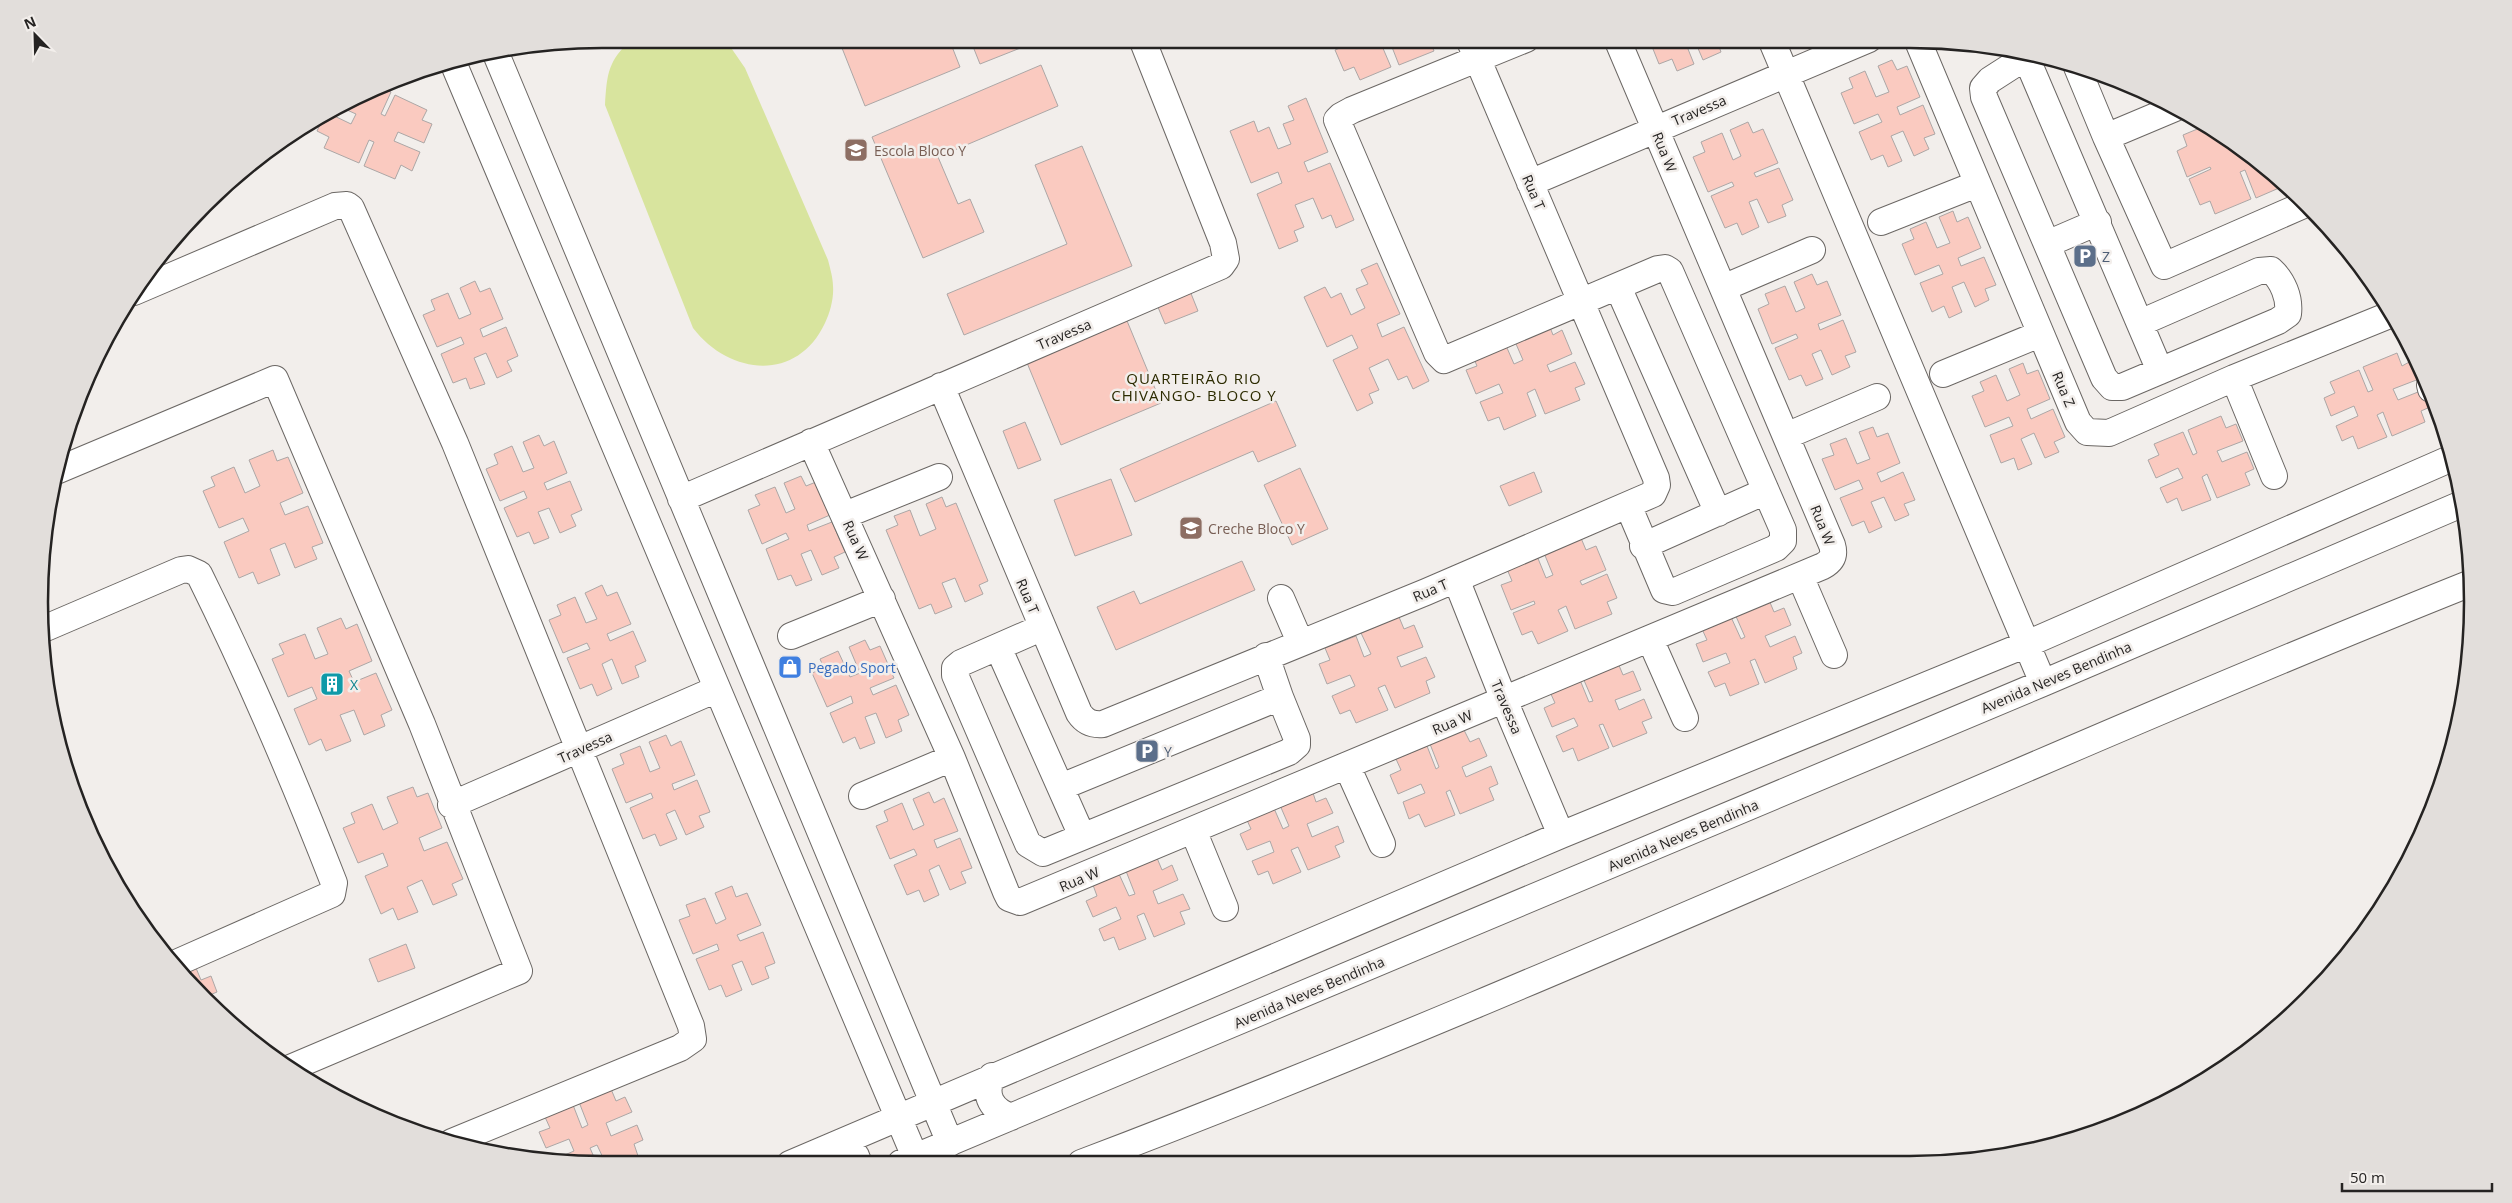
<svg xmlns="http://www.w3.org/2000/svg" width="2512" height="1203" font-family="'Open Sans',sans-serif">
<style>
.green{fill:#d8e49e}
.building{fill:#facac0;stroke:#aca7a6}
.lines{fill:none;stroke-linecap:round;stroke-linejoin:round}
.minor-casing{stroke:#6b6764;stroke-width:28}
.minor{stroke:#fff;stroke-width:26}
.labels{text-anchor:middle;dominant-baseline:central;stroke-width:5;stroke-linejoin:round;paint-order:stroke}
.street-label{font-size:14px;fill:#252322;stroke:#f2eeeb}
.education-label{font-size:14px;fill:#785e54;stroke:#f2eeeb;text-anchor:start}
.service-label{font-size:14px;fill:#4e5e75;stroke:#f2eeeb;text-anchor:start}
.shop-label{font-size:14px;fill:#366cbe;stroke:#f2eeeb;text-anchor:start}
.culture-label{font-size:14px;fill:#0d838f;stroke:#f2eeeb;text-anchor:start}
.neighbourhood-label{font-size:15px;letter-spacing:1px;fill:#2c2b00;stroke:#f2eeeb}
.rim{fill:none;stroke:#252322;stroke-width:2.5}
</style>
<rect width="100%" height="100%" fill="#f2eeeb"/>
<path class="green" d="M632 39H725L745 68 828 260C830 268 833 278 833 286 834 298 830 313 825 323 797 383 729 375 693 328L605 105C607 73 608 61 632 39Z"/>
<path class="building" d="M864 39H949L960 67 865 106 842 48Z
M970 39H1031L1033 43 980 64Z
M1330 39H1352L1333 47Z
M1357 39H1429L1434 51 1399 65 1390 42 1382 46 1391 67 1360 80 1354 67 1344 71 1335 50 1357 41Z
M1649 39H1684L1694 64 1677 71 1672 59 1659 64Z
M1694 39H1722L1717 41 1721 52 1703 60Z
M1892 60 1897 70 1907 66 1920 97 1897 107 1900 115 1923 105 1935 134 1924 138 1929 149 1914 156 1903 131 1891 136 1902 161 1888 167 1883 155 1871 160 1859 132 1882 122 1878 114 1854 124 1841 93 1853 88 1849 78 1865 71 1876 97 1889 92 1878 66Z
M1041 65 1058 106 938 157 958 204 970 199 984 232 923 258 872 137Z
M380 87 391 92 381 114 385 116 395 95 427 110 422 120 432 124 424 143 398 132 394 141 420 152 412 171 401 165 395 179 364 166 374 142 369 140 359 163 324 148 329 137 317 131 326 112 351 124 356 114 338 106Z
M1306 98 1328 152 1304 162 1308 172 1330 163 1354 220 1336 228 1331 215 1322 219 1313 198 1295 205 1304 227 1294 231 1298 241 1279 249 1257 194 1282 183 1278 172 1251 183 1230 131 1254 121 1258 132 1269 127 1278 149 1291 144 1283 124 1294 120 1288 106Z
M1748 122 1753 133 1763 129 1778 163 1754 173 1756 177 1779 168 1793 200 1782 205 1786 216 1768 223 1757 199 1749 202 1759 227 1742 235 1737 223 1725 228 1711 196 1734 186 1732 182 1708 192 1693 157 1705 152 1701 142 1722 133 1733 160 1741 156 1730 130Z
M2207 125 2224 135 2229 147 2233 145 2231 140 2286 185 2256 198 2245 170 2240 172 2251 199 2215 214 2210 201 2200 205 2189 179 2211 169 2210 167 2187 177 2177 151 2187 146 2183 135Z
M1082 146 1132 266 964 335 947 294 1067 244 1035 165Z
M1953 211 1957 222 1968 217 1981 248 1958 258 1961 266 1984 257 1996 285 1985 289 1989 300 1975 307 1964 282 1952 287 1962 312 1949 318 1944 306 1932 312 1920 283 1943 274 1939 265 1915 275 1902 244 1914 239 1910 229 1926 222 1937 248 1950 243 1939 217Z
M1377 263 1400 314 1377 324 1382 337 1404 327 1429 381 1413 389 1407 376 1398 380 1388 359 1369 368 1379 390 1369 394 1373 403 1357 411 1333 360 1358 348 1352 335 1327 347 1304 297 1325 287 1331 298 1341 293 1351 315 1365 308 1356 289 1368 284 1361 270Z
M1812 274 1817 285 1827 281 1841 315 1818 324 1820 330 1843 320 1856 352 1845 356 1850 367 1832 375 1821 350 1812 354 1823 379 1806 386 1801 375 1789 380 1775 348 1798 338 1796 334 1772 344 1758 309 1769 304 1765 294 1785 286 1796 312 1805 308 1794 282Z
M475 281 480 292 490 288 503 319 480 329 483 337 506 327 518 356 507 361 512 371 497 378 486 353 474 358 485 384 470 389 466 378 453 383 441 354 464 344 461 337 437 347 423 315 435 310 431 300 448 293 459 319 471 314 460 288Z
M1188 286 1198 311 1165 324 1155 300Z
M1125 316 1161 403 1061 445 1025 358Z
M1548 322 1553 335 1562 330 1572 354 1547 365 1550 372 1575 362 1585 384 1575 388 1580 400 1545 414 1535 389 1527 393 1536 416 1504 430 1499 417 1488 421 1480 402 1503 393 1499 384 1476 394 1466 370 1477 366 1472 354 1504 341 1514 364 1523 360 1513 337Z
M2397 353 2402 366 2411 361 2419 379 2393 389 2398 400 2423 390 2430 407 2421 411 2425 422 2392 436 2383 412 2377 415 2387 437 2358 449 2353 436 2342 441 2336 426 2358 416 2354 406 2331 416 2324 398 2335 393 2330 382 2359 370 2368 392 2373 390 2363 367Z
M2023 363 2027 374 2038 370 2050 399 2027 409 2031 419 2053 409 2065 437 2054 442 2059 452 2045 458 2034 433 2021 439 2032 464 2018 470 2014 458 2001 463 1990 435 2013 426 2009 417 1985 427 1972 396 1984 391 1980 382 1996 375 2007 401 2020 395 2009 369Z
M1276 401 1296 446 1258 462 1253 451 1135 502 1120 469Z
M2221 416 2226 428 2236 424 2243 441 2217 451 2222 462 2247 452 2254 469 2245 473 2250 485 2217 498 2207 474 2202 477 2211 500 2182 511 2177 498 2167 503 2160 488 2183 478 2178 468 2156 478 2148 460 2159 455 2154 444 2183 432 2193 455 2197 453 2188 430Z
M1025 422 1041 460 1018 469 1003 431Z
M1873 427 1877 437 1888 433 1900 463 1877 473 1881 482 1903 472 1915 500 1904 504 1909 515 1895 521 1884 497 1871 502 1882 527 1869 533 1864 521 1852 526 1840 498 1863 489 1859 480 1835 490 1822 459 1834 455 1830 444 1846 438 1857 464 1870 459 1859 432Z
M539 435 544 446 554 441 567 473 544 483 547 490 570 481 582 510 571 515 576 526 560 533 549 508 538 512 549 538 534 544 529 532 517 537 504 508 527 498 524 491 500 501 486 469 498 464 494 454 512 446 523 472 534 468 523 442Z
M273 450 277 461 288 457 303 493 280 503 285 515 308 506 323 543 312 547 317 559 295 568 285 543 270 549 280 575 258 584 253 572 239 578 224 542 249 531 243 518 219 528 203 491 215 486 211 477 234 467 245 493 260 486 249 460Z
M1300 468 1328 529 1292 545 1264 485Z
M1534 472 1542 492 1509 506 1500 486Z
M801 476 806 486 816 482 830 515 807 525 809 531 832 522 845 552 834 557 839 568 822 575 811 550 801 554 812 580 796 586 791 575 778 580 766 549 789 539 786 533 762 544 748 510 760 505 755 495 775 487 786 513 795 509 784 483Z
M1111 479 1132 535 1075 556 1054 500Z
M942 497 946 507 956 503 988 581 979 585 983 594 965 602 955 578 942 583 952 607 935 614 931 604 919 609 886 530 898 525 894 516 910 510 920 536 936 529 926 504Z
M1581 538 1586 550 1596 546 1606 570 1580 581 1582 585 1607 574 1617 598 1607 602 1612 614 1575 629 1566 606 1558 610 1568 631 1538 644 1532 631 1522 635 1513 613 1535 604 1534 601 1511 610 1501 585 1512 581 1507 569 1537 556 1546 578 1553 575 1544 553Z
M1242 561 1255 590 1116 650 1097 607 1134 591 1140 604Z
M602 585 607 596 617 592 631 624 607 634 610 641 633 631 646 661 635 666 639 677 622 684 612 659 602 664 612 689 597 696 592 684 580 689 567 658 590 649 587 643 563 653 549 620 561 615 557 605 575 597 586 623 597 619 585 593Z
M1769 600 1774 612 1784 608 1791 625 1765 636 1770 647 1795 636 1802 653 1793 657 1797 669 1765 683 1755 659 1750 661 1759 684 1730 696 1725 683 1715 687 1708 672 1730 663 1726 653 1703 662 1696 644 1707 640 1702 629 1731 617 1741 639 1745 637 1735 614Z
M1399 617 1404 629 1414 625 1423 647 1397 657 1401 667 1426 657 1435 677 1426 681 1430 693 1395 708 1385 685 1378 688 1388 710 1356 723 1350 710 1340 714 1332 696 1355 686 1350 675 1327 684 1319 664 1330 660 1325 648 1356 636 1364 657 1371 654 1361 633Z
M341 618 346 629 357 624 372 661 349 671 354 682 376 673 392 710 381 715 385 726 364 735 354 710 340 715 351 741 326 751 321 739 309 745 294 709 317 699 312 687 288 697 272 659 284 654 279 644 305 634 315 659 328 654 317 628Z
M865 640 870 650 880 646 894 678 870 688 873 695 896 685 909 715 898 720 902 731 886 738 876 713 865 717 875 743 860 749 855 737 843 743 830 713 853 703 851 696 827 707 812 673 824 668 820 659 838 651 850 677 860 673 849 647Z
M1618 663 1623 675 1633 671 1641 690 1615 700 1619 710 1644 699 1652 718 1642 722 1647 733 1613 747 1603 724 1599 725 1609 748 1578 761 1573 748 1563 752 1556 736 1578 726 1574 718 1552 727 1544 708 1555 703 1550 692 1580 680 1589 702 1593 701 1583 678Z
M1464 730 1470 742 1479 738 1487 756 1462 767 1466 777 1491 766 1498 784 1489 788 1494 800 1460 814 1450 790 1446 792 1455 815 1425 827 1419 814 1409 819 1403 802 1425 793 1421 784 1398 794 1390 775 1401 770 1396 759 1427 746 1436 769 1439 767 1430 744Z
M666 735 671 746 681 741 695 775 672 784 674 790 697 780 710 812 699 816 704 827 686 835 675 810 666 814 677 839 660 846 655 834 643 839 630 808 653 798 651 793 626 803 612 769 624 764 620 754 640 746 650 772 660 768 649 742Z
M413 787 417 797 428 793 442 828 419 838 424 851 447 842 463 879 452 884 457 895 433 905 422 880 407 887 418 912 398 920 393 908 381 914 365 876 388 866 383 853 358 863 343 828 355 823 351 813 372 804 383 830 398 823 387 797Z
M1312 790 1316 802 1326 798 1333 813 1307 824 1312 837 1338 826 1344 842 1335 846 1340 857 1308 870 1298 847 1291 850 1301 872 1273 884 1268 871 1258 875 1252 861 1274 852 1270 841 1247 850 1240 834 1251 829 1246 818 1273 806 1283 829 1289 826 1279 803Z
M929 792 934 803 944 798 958 831 934 840 937 848 960 838 972 868 961 872 966 883 950 890 939 865 929 870 939 895 924 902 919 890 907 895 894 865 917 855 914 849 890 859 876 826 888 821 884 811 902 803 913 830 924 825 913 799Z
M1157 858 1162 870 1172 865 1178 880 1153 891 1158 904 1183 894 1190 909 1180 912 1185 924 1154 937 1144 913 1137 916 1146 939 1119 950 1114 937 1104 941 1099 929 1121 919 1116 907 1093 917 1086 901 1097 896 1093 885 1119 874 1129 896 1135 894 1126 871Z
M732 886 736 897 747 893 761 925 737 935 740 941 763 932 775 963 765 967 769 978 752 985 742 961 732 965 742 990 726 997 721 985 709 990 696 959 719 950 717 944 693 954 679 920 690 916 686 905 705 898 716 924 726 919 715 893Z
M406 944 415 968 378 982 369 959Z
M196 968 201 980 211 976 217 992 205 997 183 974Z
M223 1007 230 1024 216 1009Z
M611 1089 616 1101 625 1097 632 1112 606 1123 611 1136 637 1125 643 1140 634 1144 638 1156 619 1164H606L597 1145 590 1148 597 1164 553 1160 574 1151 569 1139 546 1148 539 1132 550 1128 545 1117 573 1105 582 1128 588 1125 579 1102Z"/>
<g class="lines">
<g class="minor-casing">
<path id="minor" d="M1526 39 1352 110 1341 116 1337 120 1437 353 1444 360 1658 269 1665 268 1670 271 1783 530V541L1776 548 1673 592 1664 590 1628 505
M1771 39 2043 683
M1917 39 2078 422 2087 432 2109 433 2234 378 2392 314
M494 49 950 1143
M2032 53 1990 80 1983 88 1984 97 2104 378 2112 387H2122L2278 321 2288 314C2290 298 2283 281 2271 270L2259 271 2140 323
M2026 57 2160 371
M452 60 915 1157
M2077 67 2106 137 2164 266 2308 203
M2106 137 2175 108
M1530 183 1869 39
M1881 222 1977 184
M2047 244 2098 222
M1618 287 1718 513
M1723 288 1812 250
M134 292 335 206 347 205 351 208 455 443 691 1026 693 1039 680 1048 452 1142
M1943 374 2040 334
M2234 378 2274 476
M2430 385 2431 389
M941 386 1079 713C1085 722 1092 725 1103 724L1426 592 1653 494 1657 485 1656 478 1469 39
M1786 436 1877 397
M811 442 952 758 1006 892 1009 898 1020 902 1823 566C1832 561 1835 555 1832 545L1617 39
M56 471 275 379 422 724 519 971 288 1069
M681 499 1221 266 1226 259 1223 243 1142 39
M845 515 939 477
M1643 546 1766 491
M1800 576 1834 655
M1456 579 1504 700 1561 835
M1281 598 1300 642
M1041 628 961 663 955 668V675L1028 844 1043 853 1289 752 1297 745V739L1280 697 1266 656
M41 630 181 570 188 569 199 574C249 675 293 778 334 883L332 894 174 964
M791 636 882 599
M1650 639 1685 718
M998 647 1082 836
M1347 766 1382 844
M1061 787 1280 697
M862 796 952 758
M451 805 717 689
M1193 830 1225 908
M992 1076C983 1096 992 1110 1011 1117
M839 1143C849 1148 857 1152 858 1163
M901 1163 2043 683 2464 503
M1081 1163C1551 985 2005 769 2471 583
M790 1164 1561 835 2027 644 2452 458"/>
</g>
<use href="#minor" class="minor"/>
</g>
<defs>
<g id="school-square" transform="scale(1.25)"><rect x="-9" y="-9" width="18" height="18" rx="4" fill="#8d6e63" stroke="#f2eeeb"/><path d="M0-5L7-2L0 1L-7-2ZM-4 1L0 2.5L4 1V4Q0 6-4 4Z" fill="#fff"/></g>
<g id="parking-square" transform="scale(1.25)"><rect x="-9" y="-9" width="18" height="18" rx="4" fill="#5c6f8a" stroke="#f2eeeb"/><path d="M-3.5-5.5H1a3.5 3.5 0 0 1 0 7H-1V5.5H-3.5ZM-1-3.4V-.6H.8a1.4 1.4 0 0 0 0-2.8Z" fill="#fff"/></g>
<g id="shop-square" transform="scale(1.25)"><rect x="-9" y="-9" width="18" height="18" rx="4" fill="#3f7fe0" stroke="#f2eeeb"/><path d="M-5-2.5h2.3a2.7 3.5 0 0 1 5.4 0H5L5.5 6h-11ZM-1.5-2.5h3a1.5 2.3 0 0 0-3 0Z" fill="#fff"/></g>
<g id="building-square" transform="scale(1.25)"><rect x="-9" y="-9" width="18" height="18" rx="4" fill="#0f9aa8" stroke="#f2eeeb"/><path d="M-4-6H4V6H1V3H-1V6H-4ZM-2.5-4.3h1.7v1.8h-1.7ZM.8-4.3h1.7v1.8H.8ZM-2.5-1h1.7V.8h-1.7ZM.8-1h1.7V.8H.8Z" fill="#fff"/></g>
</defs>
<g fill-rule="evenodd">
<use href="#school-square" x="856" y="150"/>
<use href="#parking-square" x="2085" y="256"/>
<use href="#school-square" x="1191" y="528"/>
<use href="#shop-square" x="790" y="667"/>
<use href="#building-square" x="332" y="684"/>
<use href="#parking-square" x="1147" y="751"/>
</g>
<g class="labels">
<g class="street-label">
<text transform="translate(1699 110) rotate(-23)">Travessa</text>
<text transform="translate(1665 152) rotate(68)">Rua W</text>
<text transform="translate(1534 192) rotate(67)">Rua T</text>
<text transform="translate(1064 334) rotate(-23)">Travessa</text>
<text transform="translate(2064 389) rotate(67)">Rua Z</text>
<text transform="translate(1823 525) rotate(68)">Rua W</text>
<text transform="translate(856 540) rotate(66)">Rua W</text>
<text transform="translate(1430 590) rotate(-23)">Rua T</text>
<text transform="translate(1028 596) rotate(67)">Rua T</text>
<text transform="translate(2056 677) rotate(-23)">Avenida Neves Bendinha</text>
<text transform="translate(1507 707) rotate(67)">Travessa</text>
<text transform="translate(1452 722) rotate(-23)">Rua W</text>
<text transform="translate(585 747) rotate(-24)">Travessa</text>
<text transform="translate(1683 835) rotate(-23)">Avenida Neves Bendinha</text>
<text transform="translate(1079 879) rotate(-23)">Rua W</text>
<text transform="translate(1309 992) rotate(-23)">Avenida Neves Bendinha</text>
</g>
<g class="education-label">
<text x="874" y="150">Escola Bloco Y</text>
<text x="1208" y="528">Creche Bloco Y</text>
</g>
<g class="service-label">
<text x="2102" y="256">Z</text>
<text x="1164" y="751">Y</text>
</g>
<g class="shop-label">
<text x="808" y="667">Pegado Sport</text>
</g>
<g class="culture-label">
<text x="350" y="684">X</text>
</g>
<g class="neighbourhood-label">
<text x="1194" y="378">QUARTEIRÃO RIO<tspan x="1194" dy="17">CHIVANGO- BLOCO Y</tspan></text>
</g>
</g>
<path d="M0 0H2512V1203H0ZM602 48H1910A554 554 0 0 1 2464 602V602A554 554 0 0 1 1910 1156H602A554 554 0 0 1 48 602V602A554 554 0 0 1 602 48Z" fill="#e2dedb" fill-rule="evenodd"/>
<path class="rim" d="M602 48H1910A554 554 0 0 1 2464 602V602A554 554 0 0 1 1910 1156H602A554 554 0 0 1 48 602V602A554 554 0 0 1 602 48Z"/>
<g transform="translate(35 35) rotate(337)" stroke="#f2eeeb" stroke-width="4" paint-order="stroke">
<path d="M0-4L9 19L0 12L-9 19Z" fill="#252322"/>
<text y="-8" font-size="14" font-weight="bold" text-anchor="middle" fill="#252322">N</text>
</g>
<path d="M2342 1183v8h150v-8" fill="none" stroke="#252322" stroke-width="2.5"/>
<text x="2350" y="1183" font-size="15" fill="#252322" stroke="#f2eeeb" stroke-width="4" paint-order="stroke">50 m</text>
</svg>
